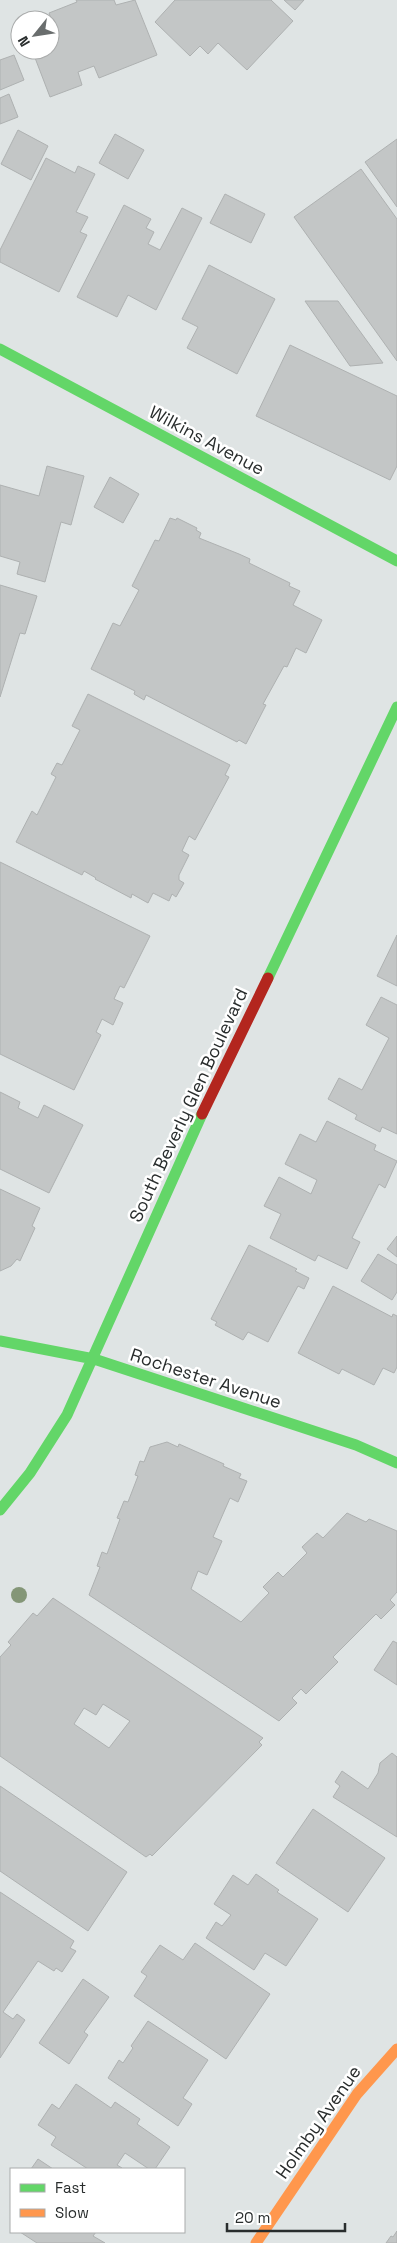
<svg xmlns="http://www.w3.org/2000/svg" width="397" height="2243" font-family="'Space Grotesk',sans-serif">
<style>
.building{fill:#c3c6c6;stroke:#aeb1b1;fill-rule:evenodd}
.lines{fill:none;stroke-linecap:round;stroke-linejoin:round}
.fast{stroke:#63d668;stroke-width:11}
.slow{stroke:#ff974d;stroke-width:11}
.jam{stroke:#b3261e;stroke-width:11}
.tree{fill:#849677}
.labels{text-anchor:middle;dominant-baseline:central;stroke-width:5;stroke-linejoin:round;paint-order:stroke}
.street-label{font-size:18px;fill:#292d2d;stroke:#fff}
</style>
<rect width="100%" height="100%" fill="#dfe4e4"/>
<path class="building" d="M76 0H114L116 5 135 0 157 55 99 78 94 66 78 72 82 85 50 97 32 50H50L52 21 49 13 77 2Z
M175 0H271L293 21 247 70 218 43 208 54 200 46 190 56 155 22Z
M284 0H304L295 10Z
M14 55 24 80 0 90V60Z
M9 94 18 117 0 124V98Z
M18 130 48 146 31 180 1 164Z
M115 134 144 150 128 179 99 163Z
M397 139V207L365 162Z
M46 158 75 173 78 166 95 174 76 212 88 217 80 232 87 235 59 292 0 262V250Z
M361 169 397 219V361L294 217Z
M225 194 265 214 251 243 210 223Z
M124 205 151 219 146 228 154 232 148 244 160 250 182 208 202 218 156 310 128 295 117 317 77 297Z
M209 265 275 299 237 374 187 348 198 327 182 319Z
M305 301H338L383 363 350 366Z
M290 345 397 396V466L390 480 256 416Z
M47 466 84 476 71 525 61 522 45 582 17 574 20 562 0 556V485L39 496Z
M110 477 139 494 123 523 94 507Z
M170 518 176 520 177 518 197 528 196 530 201 533 199 538 239 554 250 559 249 563 290 583 289 586 300 591 293 605 322 620 306 653 296 648 287 667 284 666 263 704 266 705 246 744 239 740 237 742 146 695 144 700 134 694 135 691 91 669 113 623 120 626 139 590 132 586 155 540 159 541Z
M0 585 37 596 25 634 20 633 0 697Z
M88 694 230 765 225 775 229 777 195 840 189 836 182 851 189 855 179 875V880L184 883 176 897 172 894 169 901 153 893 148 903 132 894 131 898 95 879 96 878 84 871 82 875 16 842 32 811 37 815 56 777 51 774 57 763 62 765 80 730 72 726Z
M0 862 150 936 124 988 120 986 114 999 123 1003 113 1025 102 1019 96 1032 101 1035 74 1090 0 1054Z
M397 935V986L377 976Z
M381 997 397 1005V1134L382 1127 380 1132 355 1119 357 1115 328 1099 339 1078 362 1090 389 1038 366 1025Z
M0 1092 20 1102 18 1108 38 1118 44 1105 83 1125 49 1193 0 1169Z
M327 1121 376 1145 374 1150 397 1161 385 1188 379 1184 352 1238 360 1242 347 1269 318 1255 315 1261 270 1238 281 1214 264 1206 279 1177 311 1194 317 1180 285 1164 300 1134 316 1142Z
M0 1189 40 1208 32 1226 35 1228 20 1261 17 1259 11 1266 0 1271Z
M397 1236V1257L387 1249Z
M249 1245 297 1269 295 1271 309 1278 304 1289 298 1286 268 1342 248 1332 243 1340 215 1325 217 1322 211 1319Z
M378 1254 397 1265V1292L392 1300 361 1281Z
M333 1286 392 1317 393 1314 397 1316V1367L394 1373 383 1368 374 1385 342 1369 339 1374 298 1353Z
M167 1442 178 1447 179 1444 224 1464 223 1466 241 1474 239 1478 247 1481 238 1502 230 1498 213 1537 222 1541 207 1575 198 1571 191 1589 241 1622 269 1593 263 1587 278 1572 283 1577 307 1553 302 1547 317 1533 323 1538 347 1513 366 1522 369 1519 397 1531V1592L390 1600 395 1605 381 1619 376 1614 333 1657 338 1662 306 1694 301 1689 292 1698 297 1703 279 1721 89 1595 100 1567 97 1566 102 1552 107 1554 120 1519 117 1518 124 1501 128 1502 138 1476 135 1475 140 1461 144 1462 150 1447Z
M53 1598 263 1738 259 1742 262 1745 152 1856 150 1854 146 1857 0 1756V1657L11 1645 8 1642 33 1613 37 1616ZM103 1704 130 1721 109 1748 74 1724 84 1708 96 1715Z
M393 1641 397 1643V1685L374 1670Z
M392 1753 397 1757V1837L333 1797 340 1786 335 1782 342 1771 368 1789 378 1773 380 1763Z
M0 1786 127 1872 88 1931 0 1871Z
M313 1809 385 1858 348 1912 276 1863Z
M256 1874 279 1890 277 1892 318 1919 286 1966 265 1953 254 1970 206 1938 216 1922 222 1926 231 1915 214 1904 233 1875 248 1885Z
M0 1892 74 1941 70 1948 76 1951 62 1972 56 1968 54 1971 38 1961 3 2012 13 2019 17 2014 25 2020 0 2058Z
M195 1943 270 1994 226 2059 134 1996 147 1976 141 1972 160 1945 183 1960Z
M83 1979 109 1997 84 2032 88 2035 69 2064 39 2043Z
M148 2021 208 2060 183 2098 192 2104 178 2126 108 2078 119 2060 123 2063 133 2048 131 2046Z
M76 2084 111 2108 115 2102 140 2119 137 2124 170 2147 155 2169H149L125 2153 117 2165 122 2168 121 2169H88L51 2145 56 2137 38 2125 52 2104 59 2109Z
M38 2159 53 2169H31Z
M397 2231V2243H386L391 2236 393 2237Z
M20 2232H96L93 2236 105 2243H37Z"/>
<g class="lines">
<path class="fast" d="M0 349 397 561
M268 978 397 707
M0 1341 94 1359 356 1445 397 1463
M0 1510 30 1473 67 1415 202 1114"/>
<path class="slow" d="M256 2243 357 2094 397 2049"/>
<path class="jam" d="M202 1114 268 978"/>
</g>
<circle class="tree" cx="19" cy="1595" r="8"/>
<g class="labels">
<g class="street-label">
<text transform="translate(207 440) rotate(28)">Wilkins Avenue</text>
<text transform="translate(188 1105) rotate(-65)">South Beverly Glen Boulevard</text>
<text transform="translate(206 1378) rotate(18)">Rochester Avenue</text>
<text transform="translate(318 2122) rotate(-55)">Holmby Avenue</text>
</g>
</g>
<rect x="10" y="2168" width="175" height="65" fill="#ffffff" stroke="#a9abab"/>
<rect x="20" y="2184" width="25" height="8" fill="#63d668" stroke="#a9abab"/>
<text x="55" y="2193" font-size="15" fill="#292d2d">Fast</text>
<rect x="20" y="2209" width="25" height="8" fill="#ff974d" stroke="#a9abab"/>
<text x="55" y="2218" font-size="15" fill="#292d2d">Slow</text>
<g transform="translate(35 35) rotate(240)"><circle r="24" fill="#ffffff" stroke="#a9abab"/>
<path d="M0-4L9 19L0 12L-9 19Z" fill="#696d6d"/>
<text y="-8" font-size="14" font-weight="bold" text-anchor="middle" fill="#292d2d">N</text>
</g>
<path d="M227 2223v8h118v-8" fill="none" stroke="#292d2d" stroke-width="2.5"/>
<text x="235" y="2223" font-size="15" fill="#292d2d" stroke="#ffffff" stroke-width="4" paint-order="stroke">20 m</text>
</svg>
